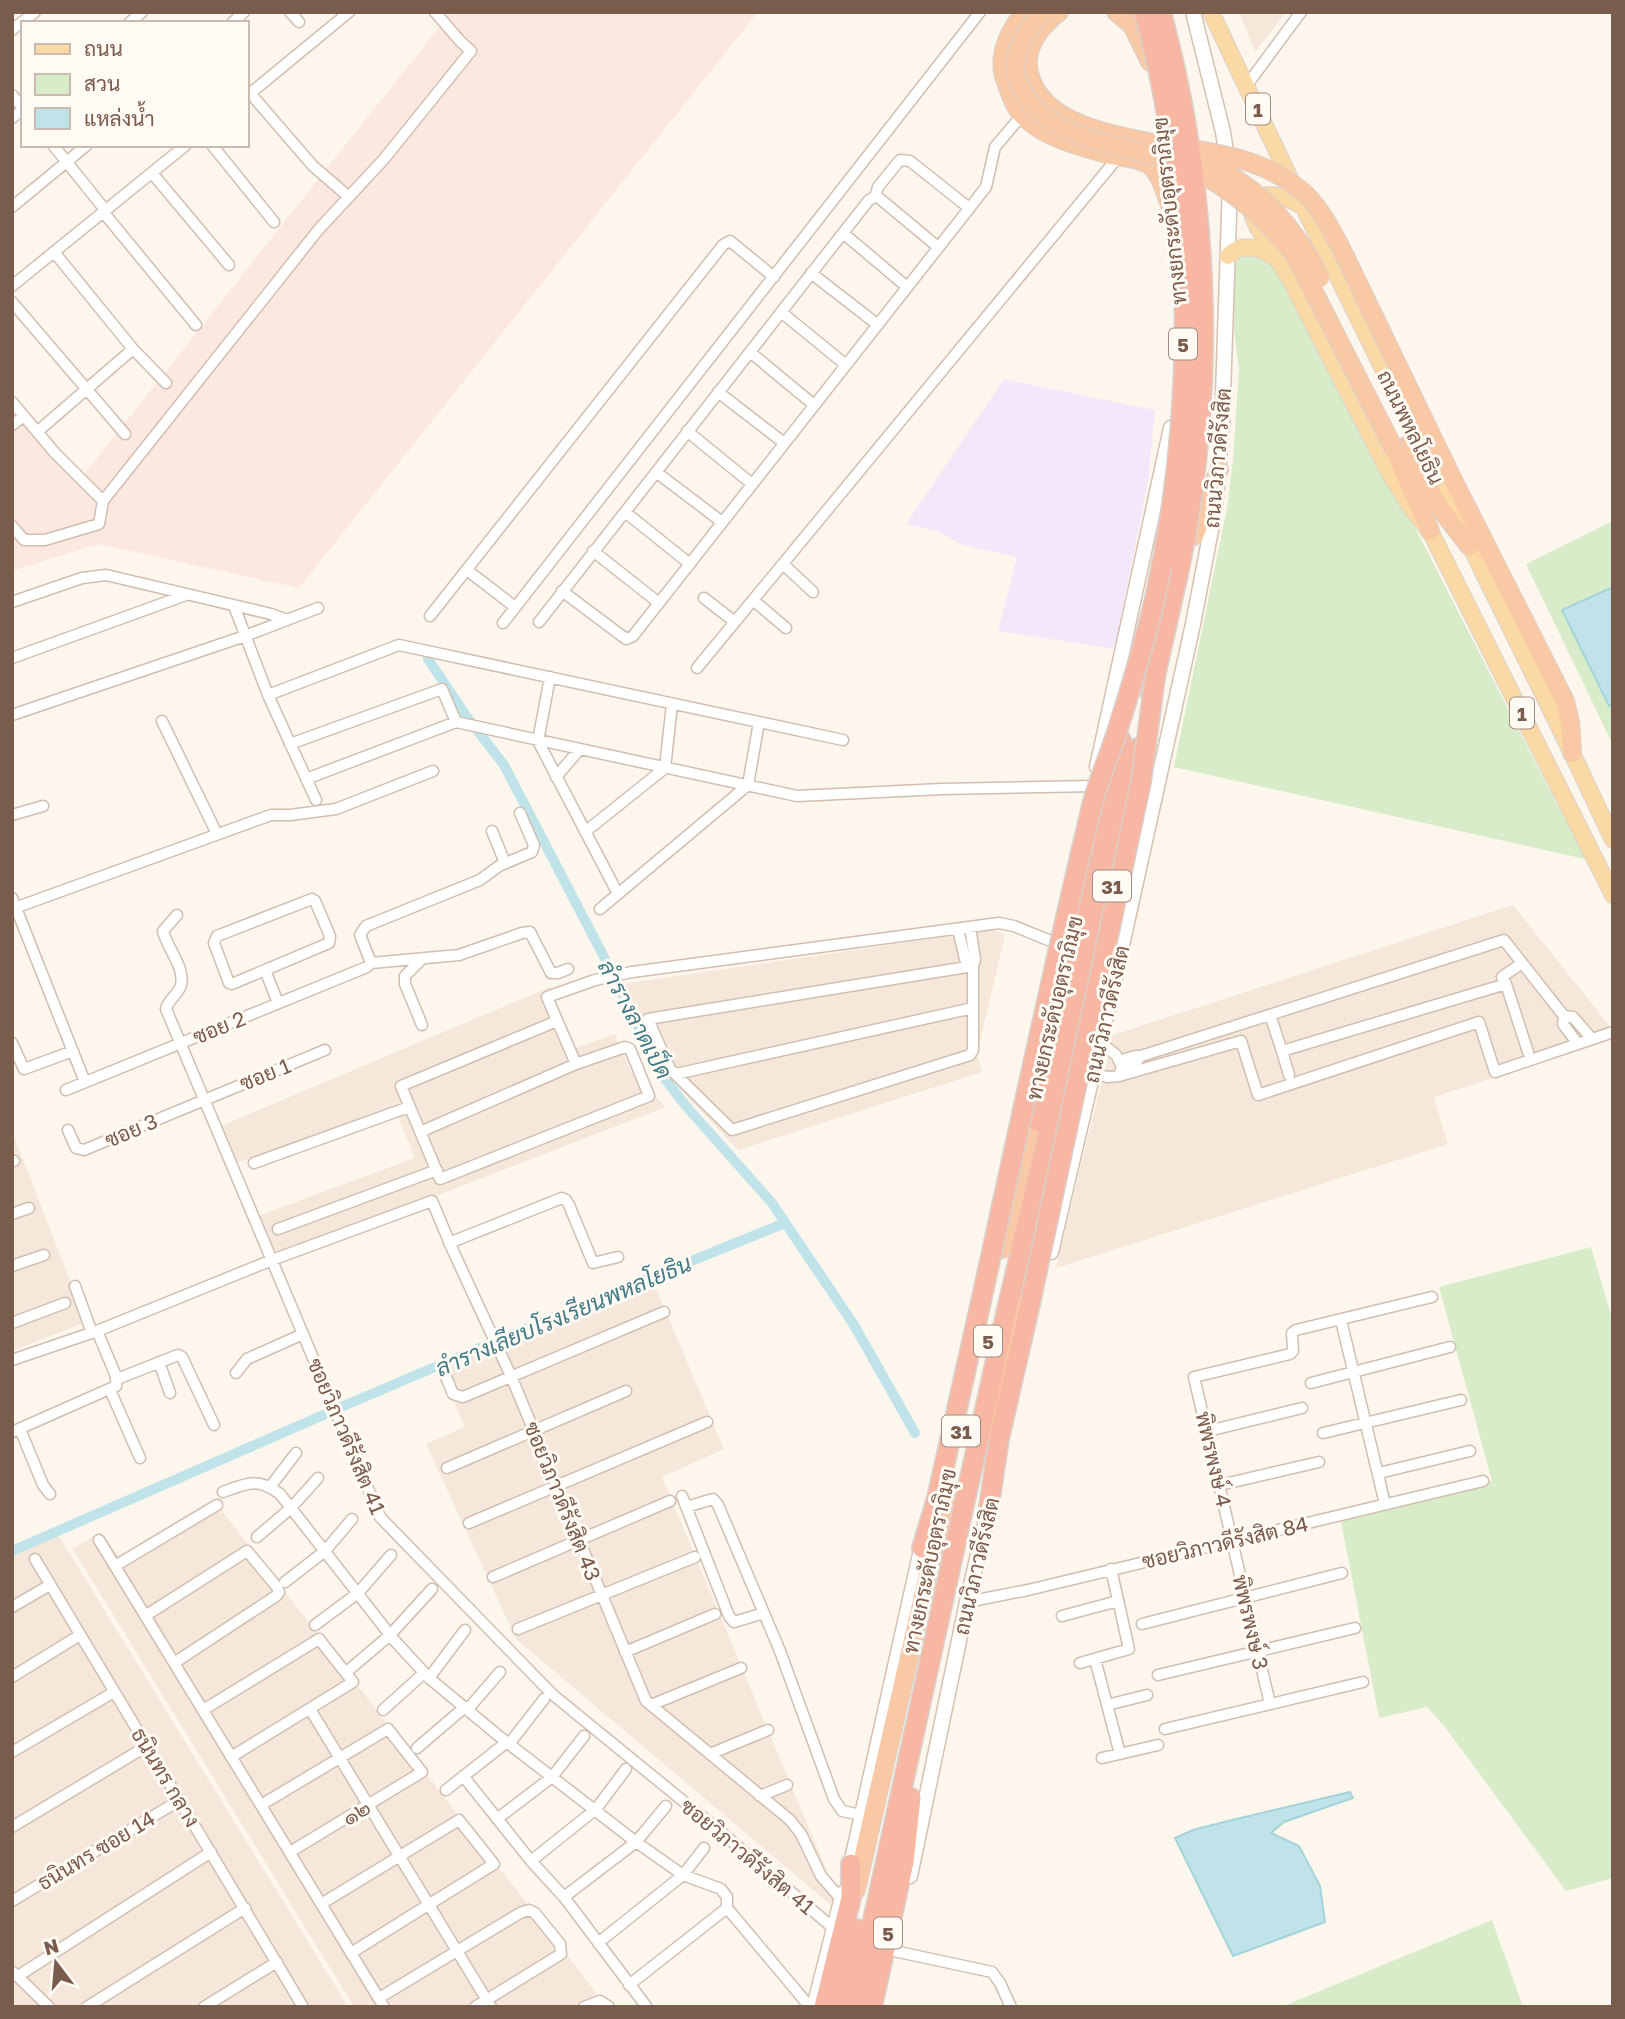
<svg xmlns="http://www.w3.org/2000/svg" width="1625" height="2019" font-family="'Golos Text',Sarabun,sans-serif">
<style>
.residential{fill:#f5e8da}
.commercial{fill:#fde8e0}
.education{fill:#f3e8fa}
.green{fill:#d8ecc9}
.water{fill:#bfe3e8;stroke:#a5d3da;stroke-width:2}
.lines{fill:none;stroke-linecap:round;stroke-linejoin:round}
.canal{stroke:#bfe3e8;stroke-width:10}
.minor-casing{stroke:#d1beb0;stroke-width:13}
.secondary-casing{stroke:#d6c0b0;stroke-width:17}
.primary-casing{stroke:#dad1cd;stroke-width:18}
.trunk-casing{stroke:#dad1cd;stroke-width:20}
.motorway-casing{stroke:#dad1cd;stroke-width:22}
.minor{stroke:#fff;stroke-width:10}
.secondary{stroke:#fff;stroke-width:14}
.primary{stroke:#fbd9a5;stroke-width:16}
.trunk{stroke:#f9c8a4;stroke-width:18}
.motorway{stroke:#f7b7a3;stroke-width:19}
.trunk-bridge-casing{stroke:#dad1cd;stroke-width:20;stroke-linecap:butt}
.motorway-bridge-casing{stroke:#dad1cd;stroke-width:22;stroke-linecap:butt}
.trunk-bridge{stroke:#f9c8a4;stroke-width:18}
.motorway-bridge{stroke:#f7b7a3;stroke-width:19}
.labels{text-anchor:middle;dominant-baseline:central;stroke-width:6;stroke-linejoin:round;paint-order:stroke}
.shield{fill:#fffaf3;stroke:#a28b7f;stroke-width:2}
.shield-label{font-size:19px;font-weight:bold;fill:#7a5c4d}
.street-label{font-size:21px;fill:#7a5c4d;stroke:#fffaf3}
.water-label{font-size:23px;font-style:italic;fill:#437c86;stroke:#fffaf3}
</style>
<rect width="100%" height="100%" fill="#fdf6ec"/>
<path class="residential" d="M1239 12H1286L1255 52Z
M1513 905 1613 1030V1039L1434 1097 1448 1144 1056 1268 1113 1035Z
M993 930 1005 935 977 1054 982 1072 738 1150 662 1070 615 985Z
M550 987 576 1048 615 1034 631 1072 666 1107 273 1259 255 1217 415 1158 394 1107 236 1163 221 1126Z
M12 1131 86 1322 12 1351Z
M652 1279 724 1449 662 1477 835 1890 831 1905 516 1639 426 1444 465 1427 439 1369Z
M213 1499 607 2007H354L73 1549 100 1532 119 1556Z
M59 1536 348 2007H12V1555Z"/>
<path class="commercial" d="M451 12H758L299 588 98 544 12 571V395L82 477Z"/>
<path class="education" d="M1004 379 1155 410 1148 481 1115 649 998 631 1017 557 962 545 937 531 906 524Z"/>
<path class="green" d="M1260 249 1280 264 1585 859 1174 767 1227 508 1233 460 1239 370 1232 315 1225 288 1236 252Z
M1613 521V745L1526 564Z
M1591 1247 1613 1322V1878L1566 1891 1445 1727 1427 1707 1379 1718 1341 1521 1492 1481 1439 1287Z
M1492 1920 1523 2007H1281Z"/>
<path class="water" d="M1613 587V704L1609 706 1562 610Z
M1350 1792 1353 1798 1284 1822 1271 1833 1299 1846 1320 1886 1325 1922 1233 1956 1175 1838 1193 1830 1228 1821Z"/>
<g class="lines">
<path class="canal" d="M428 659 467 717 504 765 605 959 662 1075 685 1105 772 1203 854 1325 915 1433
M341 1407 536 1324 785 1223
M12 1551 328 1413"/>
<g class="minor-casing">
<path id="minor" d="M290 12 299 22
M129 23 142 12
M232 23 244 12
M12 30 35 12
M1247 85 1301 12
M250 93 313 166 349 197
M12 95 23 108
M247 96 349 12
M12 118 23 110
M53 145 106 211
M212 145 274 222
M152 173 229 265
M875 197 879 198 938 247
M12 207 87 145
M104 213 196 325
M843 233 907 287
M54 252 133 349 166 383
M811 273 878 325
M12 286 186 145
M12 302 125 434
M781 312 846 365
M750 352 814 405
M718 392 784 443
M12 402 55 453 103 501
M12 425 24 416
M687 431 752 484
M37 432 133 349
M656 472 722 522
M625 512 690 564
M12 526 24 540H45L99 524 103 501 319 229 384 159 471 51 460 41 435 12
M593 551 659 603
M783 564 813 592
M467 570 515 607
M562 591 626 639 633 636 986 187 995 147 1023 114
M704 598 735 622
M753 600 786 628
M12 602 82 578 106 575 271 614 287 620
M234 606 268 695 316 800
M430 616 723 245 730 241 774 277
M539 622 843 233 869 200 875 197 878 187 900 160 910 161 969 208
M503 623 980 12
M12 658 186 595
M697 668 1119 156
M550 677 538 741 618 894
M268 695 399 645 843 740
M12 715 245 636 318 608
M162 721 217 834
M290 744 442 689 456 722
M556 777 579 750
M306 779 456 722 797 796 942 789 1093 786
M12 815 43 806
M492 831 505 863
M585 832 665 768 672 704
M12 898 85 1082
M312 899 315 901 330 936 329 943 232 984 229 983 214 943 217 936Z
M12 909 271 815H290L336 809 433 771
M600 909 748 785 759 722
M177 915 163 931C167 948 185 967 181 985 178 995 168 1000 166 1009L380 1517 552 1694 721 1832 833 1928
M958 929 965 959 973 966 975 960 970 927
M421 960 405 976V984L422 1025
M371 963 360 935 366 926 480 880 499 866 532 852 534 845 520 813
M371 963 459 955 522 933 530 932 551 973H558L568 969
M973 966V1050L970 1055 732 1130 670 1069 648 1019Z
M265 970 278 1003
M1506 984 1528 1052
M1270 1015 1282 1051 1506 984 1502 977 1522 963
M1564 1016 1563 1024 1578 1044
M12 1043 24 1069 73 1051
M1282 1051 1289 1075
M1141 1056 1504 940 1564 1016 1573 1017 1592 1039
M1119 1061 1135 1056H1141L1137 1061 1122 1066
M576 1064 547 997 595 980 632 972 999 923 1014 926 1053 942
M1093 1073 1107 1077 1119 1076 1122 1066 1116 1055 1100 1042
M676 1074 973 1008
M1119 1076 1241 1041 1258 1095 1479 1022 1495 1072 1613 1032
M66 1090 367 967 371 963
M68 1130 76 1148 84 1150 325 1050
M420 1132 576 1064 625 1047 630 1049 649 1096 440 1179 401 1086 557 1021
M12 1161H14
M254 1163 409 1107
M12 1214 29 1208
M278 1229 437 1170
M449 1243 562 1198 566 1200 569 1205 593 1263 618 1257
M12 1266 44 1255
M75 1286 92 1333
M1341 1320 1385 1504
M12 1323 65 1303
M12 1360 97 1331 272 1260 432 1201 454 1253 511 1376 646 1701 790 1820 801 1834 821 1876 841 1899
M159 1362 170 1393
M443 1370 453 1394 463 1397 664 1312
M236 1373 247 1359 303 1334
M117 1379 178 1355 182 1357 214 1425
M1311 1383 1450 1347
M110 1390 140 1458
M20 1429 43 1485 50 1494
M1208 1431 1302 1408
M12 1432 116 1386V1376L97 1331
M1323 1433 1461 1400
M447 1468 626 1391
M1379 1473 1470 1451
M1220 1485 1319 1462
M270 1487 296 1453
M223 1492C247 1483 258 1477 280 1494L394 1640 429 1678 500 1737 636 1842 683 1875 721 1889 727 1897V1908L810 2007
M682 1496 729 1616 734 1622 764 1613
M686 1507 713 1499 718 1505 780 1651 834 1799 842 1811 861 1815
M469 1523 707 1422
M257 1537 291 1508 318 1478
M99 1540 384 2007
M35 1559 303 2007
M115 1566 217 1505
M493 1577 670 1501
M285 1582 325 1551 352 1519
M967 1602 1028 1590 1483 1481
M12 1607 50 1585
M145 1616 247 1551 277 1587 279 1592 276 1596 174 1663
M1062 1616 1118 1601
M1142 1624 1342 1573
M315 1625 358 1593 391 1555
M518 1629 695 1557
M625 1652 715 1614
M1095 1659 1120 1754
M1080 1663 1129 1649 1111 1569
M350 1669 390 1635 432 1589
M1158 1675 1355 1628
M12 1677 80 1635
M429 1678 465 1630
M1270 1704 1194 1377 1290 1354 1293 1351 1292 1333 1296 1330 1432 1297
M651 1705 741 1668
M1107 1705 1147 1695
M310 1709 491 2007
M468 1709 500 1672
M203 1710 319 1639 353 1682 231 1757
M383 1710 424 1673
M1165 1729 1363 1682
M509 1744 544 1699
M417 1748 465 1707
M12 1752 114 1692
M710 1754 768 1730
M1102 1758 1158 1745
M463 1776 531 1861 564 1897 646 2006
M446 1790 507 1742
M760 1796 787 1785
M261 1805 388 1729 422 1772 290 1852
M497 1819 552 1777 584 1736
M12 1827 147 1746
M531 1861 596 1809 626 1769
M564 1897 636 1842 666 1806
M12 1901 180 1800
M321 1904 459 1820 494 1864 351 1953
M598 1943 683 1875 704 1848
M894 1951 992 1972 1000 1983 1011 2007
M13 1972 49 2007
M18 1976 211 1852
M629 1985 727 1908
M379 1998 520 1913 529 1910 535 1913 560 1944 561 1954 475 2007
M87 2007 245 1908
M204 2007 277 1962
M584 2007 600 2001 609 2007"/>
</g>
<g class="secondary-casing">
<path id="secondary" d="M1193 12 1223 132 1228 164
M1097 767 1171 428
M1051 1252 1107 1013 1193 624 1211 530 1216 496 1222 425 1230 185
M849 1873 923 1541
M910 1876 967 1602 991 1499
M814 2007 843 1893"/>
</g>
<g class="primary-casing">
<path id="primary" d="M1211 12 1303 206 1572 753 1613 840
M1303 206C1286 198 1270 189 1253 201L1251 207 1253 217 1258 228 1290 279 1390 474 1412 509 1430 531 1613 895
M1228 256C1242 241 1261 248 1276 258"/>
</g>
<g class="trunk-casing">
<path id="trunk" d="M1026 12C1010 27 998 55 1004 76 1008 87 1012 102 1019 111 1040 137 1081 147 1111 155 1122 157 1138 158 1148 164 1161 173 1165 194 1171 207
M1059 12C1043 24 1026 44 1028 66 1034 125 1116 135 1162 145
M1116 12 1132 25 1150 62
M1406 446 1439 507 1469 546
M1395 451 1430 531
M1453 480 1565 701 1570 722 1572 753
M1194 536 1219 470
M1002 1249 1035 1106
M991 1427 1037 1222
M856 1890 946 1495"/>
</g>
<g class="motorway-casing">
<path id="motorway" d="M1151 695 1180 565
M1037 1121 1121 740
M989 1506 999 1439 1030 1304
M922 1548 937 1498 980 1306
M824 2007 851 1898V1864
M840 2007 857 1929
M854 2007 1005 1318 1138 748
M872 2007 904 1862 911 1798"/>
</g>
<use href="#minor" class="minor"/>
<use href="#secondary" class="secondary"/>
<use href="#primary" class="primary"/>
<use href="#trunk" class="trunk"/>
<use href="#motorway" class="motorway"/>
<g class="trunk-bridge-casing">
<path id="trunk-bridge" d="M1043 12C1025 31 1008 58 1019 84 1041 134 1103 142 1150 155 1160 157 1172 159 1181 163 1228 186 1265 216 1296 257L1395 451
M1176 147C1222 153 1267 161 1303 192 1319 206 1330 228 1340 246L1453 480
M1204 162C1258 185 1295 227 1320 278"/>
</g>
<g class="motorway-bridge-casing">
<path id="motorway-bridge" d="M1161 12C1209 187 1217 387 1180 565
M1030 1304 1141 782 1155 678
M980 1306C1016 1142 1051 977 1090 814 1096 786 1108 759 1117 732 1131 687 1145 643 1155 598 1197 409 1195 198 1144 12"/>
</g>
<use href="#trunk-bridge" class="trunk-bridge"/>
<use href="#motorway-bridge" class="motorway-bridge"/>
</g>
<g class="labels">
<g class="shield">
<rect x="1246" y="93.5" width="24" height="31" rx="5"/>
<rect x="1169" y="328.5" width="28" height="31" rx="5"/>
<rect x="1510" y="697.5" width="24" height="31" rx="5"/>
<rect x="1093" y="870.5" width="38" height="31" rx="5"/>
<rect x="974" y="1325.5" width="28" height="31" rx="5"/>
<rect x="942" y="1415.5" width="38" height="31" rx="5"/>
<rect x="874" y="1917.5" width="28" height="31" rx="5"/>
</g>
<g class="shield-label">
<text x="1258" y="109">1</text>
<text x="1183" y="344">5</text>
<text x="1522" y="713">1</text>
<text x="1112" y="886">31</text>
<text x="988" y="1341">5</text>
<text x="961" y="1431">31</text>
<text x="888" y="1933">5</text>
</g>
<g class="street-label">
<text transform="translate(1169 211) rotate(-96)">ทางยกระดับอุตราภิมุข</text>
<text transform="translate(1411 427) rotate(64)">ถนนพหลโยธิน</text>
<text transform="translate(1217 458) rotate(-85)">ถนนวิภาวดีรังสิต</text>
<text transform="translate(1054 1008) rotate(-77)">ทางยกระดับอุตราภิมุข</text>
<text transform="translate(1106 1014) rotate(-77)">ถนนวิภาวดีรังสิต</text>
<text transform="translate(219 1027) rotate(-22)">ซอย 2</text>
<text transform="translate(265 1074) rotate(-22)">ซอย 1</text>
<text transform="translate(131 1130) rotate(-23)">ซอย 3</text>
<text transform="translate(347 1436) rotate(67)">ซอยวิภาวดีรังสิต 41</text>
<text transform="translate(1214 1459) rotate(77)">พิพรพงษ์ 4</text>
<text transform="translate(563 1501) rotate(68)">ซอยวิภาวดีรังสิต 43</text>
<text transform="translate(1225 1542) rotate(-13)">ซอยวิภาวดีรังสิต 84</text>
<text transform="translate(929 1561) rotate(-78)">ทางยกระดับอุตราภิมุข</text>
<text transform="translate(976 1566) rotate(-77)">ถนนวิภาวดีรังสิต</text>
<text transform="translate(1251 1622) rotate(77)">พิพรพงษ์ 3</text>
<text transform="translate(166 1777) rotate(59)">ธนินทร กลาง</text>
<text transform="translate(356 1812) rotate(-31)">๑๒</text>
<text transform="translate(96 1850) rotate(-31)">ธนินทร ซอย 14</text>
<text transform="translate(748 1856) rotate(40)">ซอยวิภาวดีรังสิต 41</text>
</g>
<g class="water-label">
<text transform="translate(636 1019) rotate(62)">ลำรางลาดเป็ด</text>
<text transform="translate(563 1315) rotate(-23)">ลำรางเลียบโรงเรียนพหลโยธิน</text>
</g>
</g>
<rect width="1625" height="2019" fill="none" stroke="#7a5c4d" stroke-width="28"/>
<rect x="21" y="21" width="228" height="126" fill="#fffaf3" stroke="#cabbb1" stroke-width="2"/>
<rect x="35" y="44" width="35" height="10" fill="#fbd9a5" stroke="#cabbb1" stroke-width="2"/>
<text x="84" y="56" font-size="21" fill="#7a5c4d">ถนน</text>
<rect x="35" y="74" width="35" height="21" fill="#d8ecc9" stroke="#cabbb1" stroke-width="2"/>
<text x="84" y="91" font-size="21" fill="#7a5c4d">สวน</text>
<rect x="35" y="108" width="35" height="21" fill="#bfe3e8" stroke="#cabbb1" stroke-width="2"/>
<text x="84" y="126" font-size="21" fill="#7a5c4d">แหล่งน้ำ</text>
<g transform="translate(56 1963) rotate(344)" stroke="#fffaf3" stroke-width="5" paint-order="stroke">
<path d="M0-5L12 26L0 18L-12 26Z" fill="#7a5c4d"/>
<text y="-10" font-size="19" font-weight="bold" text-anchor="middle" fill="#7a5c4d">N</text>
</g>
</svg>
